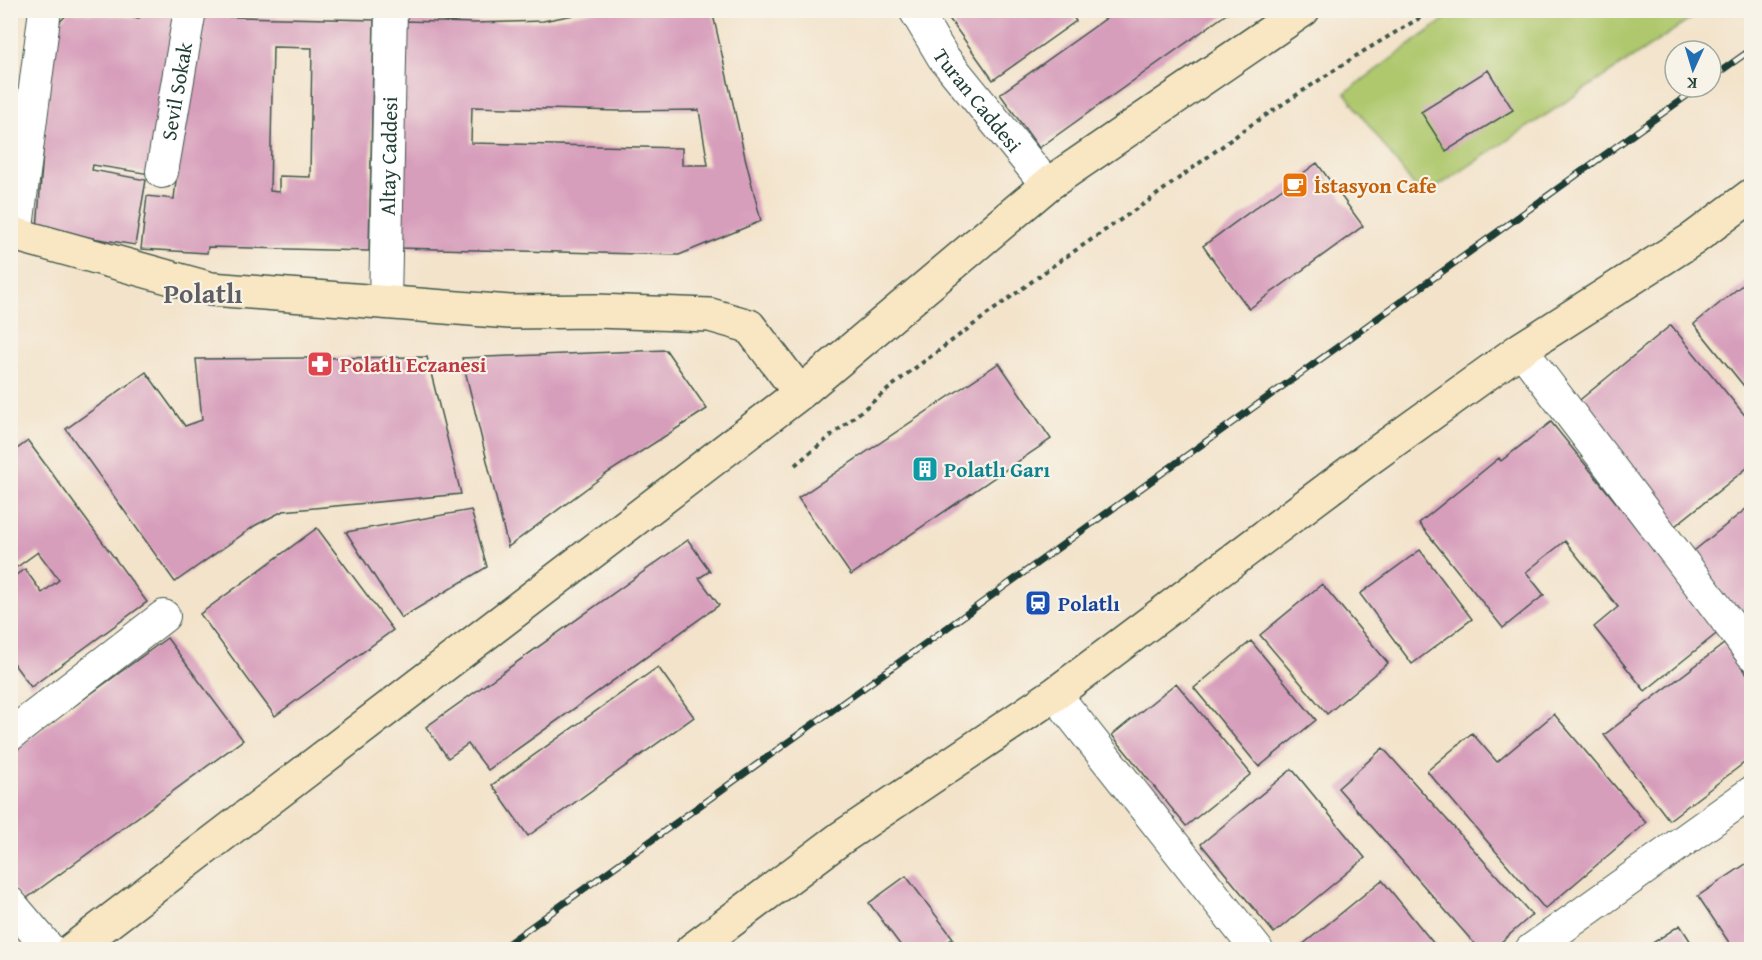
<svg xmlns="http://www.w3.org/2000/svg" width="1762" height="960" font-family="'Gentium Book Plus',serif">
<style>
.green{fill:#afc86d;stroke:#678250;stroke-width:1.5}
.building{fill:#d79ebb;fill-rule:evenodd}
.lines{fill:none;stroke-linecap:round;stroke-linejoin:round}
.street-casing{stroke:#3f564b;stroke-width:34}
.secondary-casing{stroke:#3f564b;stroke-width:36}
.path{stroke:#3f564b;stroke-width:4;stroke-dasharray:4.5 4.5;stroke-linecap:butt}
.street{stroke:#fff;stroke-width:32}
.secondary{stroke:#f9e7c3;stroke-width:33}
.rail-casing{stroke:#1f3d34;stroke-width:7}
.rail{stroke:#f7f3e8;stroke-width:4.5;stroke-dasharray:14;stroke-linecap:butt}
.labels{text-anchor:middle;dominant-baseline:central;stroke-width:4.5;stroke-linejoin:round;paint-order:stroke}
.street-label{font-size:21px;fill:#1f3d34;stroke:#f7f3e8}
.food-label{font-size:21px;font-weight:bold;fill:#c56008;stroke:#f7f3e8;text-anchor:start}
.health-label{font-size:21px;font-weight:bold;fill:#be3a42;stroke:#f7f3e8;text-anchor:start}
.culture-label{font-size:21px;font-weight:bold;fill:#0d838f;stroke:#f7f3e8;text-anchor:start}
.transit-label{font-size:21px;font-weight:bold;fill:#164399;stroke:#f7f3e8;text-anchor:start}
.district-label{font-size:27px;font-weight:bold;fill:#5f5f63;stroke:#f7f3e8}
</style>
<rect width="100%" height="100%" fill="#f7f3e8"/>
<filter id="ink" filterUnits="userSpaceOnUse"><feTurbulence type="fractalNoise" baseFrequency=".0167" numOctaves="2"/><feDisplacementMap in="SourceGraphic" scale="12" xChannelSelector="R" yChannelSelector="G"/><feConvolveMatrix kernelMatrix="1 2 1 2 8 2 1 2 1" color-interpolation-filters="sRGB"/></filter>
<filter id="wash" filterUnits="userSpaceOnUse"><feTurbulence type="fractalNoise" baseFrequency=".008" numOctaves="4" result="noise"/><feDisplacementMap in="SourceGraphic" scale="24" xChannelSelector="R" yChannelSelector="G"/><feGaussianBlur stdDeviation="1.35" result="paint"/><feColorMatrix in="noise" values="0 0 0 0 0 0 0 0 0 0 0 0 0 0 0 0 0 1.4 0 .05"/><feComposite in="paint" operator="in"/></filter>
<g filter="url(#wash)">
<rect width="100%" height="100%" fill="#f3e3cb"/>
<path class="green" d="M1456 11H1703L1422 197 1345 93Z"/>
<g id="blocks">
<path class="building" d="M599 10H712L745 157 761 221 679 255 398 248 404 21 475 23 543 21ZM472 107 619 111 699 110 708 165H682V148L471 143Z
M943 10H1068L1076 21 993 80Z
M1118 10H1232L1039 148 1000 94Z
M10 11H18L12 63H10Z
M140 11 177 15 150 174 93 165 92 170 146 180 135 245 37 229 48 91 57 25 69 12 139 18Z
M194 16 374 20 369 251 208 247 207 253 141 249 147 196 174 199ZM273 47 312 48 310 177 279 176V192L270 191Z
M1488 70 1513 110 1446 151 1421 112Z
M1317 163 1363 226 1249 309 1203 246Z
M1752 277V396L1694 324Z
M1671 325 1752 424V464L1670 530 1570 408Z
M666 350 707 409 606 474 508 547 462 358Z
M427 357 461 494 283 511 256 525 175 582 66 429 146 372 185 426 202 420 196 359Z
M999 363 1051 439 851 575 798 498Z
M1551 422 1720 631 1645 691 1594 627 1618 607 1565 541 1526 572 1544 595 1503 628 1419 523 1499 458 1501 461Z
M28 441 147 602 31 687 10 659V579L25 569 42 593 59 580 38 552 10 572V454Z
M1752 504V629L1690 554Z
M471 510 487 567 401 618 346 532Z
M317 528 393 630 275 716 200 614Z
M688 540 710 571 699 578 719 605 488 770 468 744 448 758 426 727Z
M1420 550 1472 619 1412 664 1360 594Z
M1322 584 1388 663 1327 714 1260 635Z
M167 638 243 740 23 901 10 884V753Z
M1251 641 1316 720 1259 767 1194 688Z
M1724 644 1752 680V757L1669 820 1604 735Z
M658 667 694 717 528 836 492 785Z
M1176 683 1251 774 1186 826 1112 735Z
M1554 714 1646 823 1545 909 1427 771 1472 733 1497 762Z
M1383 748 1532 915 1492 950H1480L1338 788Z
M1292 769 1365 858 1274 933 1201 844Z
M1752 860V950H1734L1698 896Z
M906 876 953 938 938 950H904L869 903Z
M1382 880 1439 950H1296Z
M1680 925 1696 950H1642Z"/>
</g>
</g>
<g filter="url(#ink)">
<use href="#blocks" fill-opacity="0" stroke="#3f564b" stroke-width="1.5"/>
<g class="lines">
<g class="street-casing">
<g id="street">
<path id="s1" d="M915 10 943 57 1047 185"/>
<path id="s2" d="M162 172 190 10"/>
<path d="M16 235 45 10"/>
<path id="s3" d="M385 302 391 10"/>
<path d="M1521 349 1752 654"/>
<path d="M1055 694 1257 950"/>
<path d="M10 735 164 616"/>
<path d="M10 903 50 950"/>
<path d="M1531 950 1752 792"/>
</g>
</g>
<g class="secondary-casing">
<path id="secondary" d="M10 233 211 289 510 312 596 311 710 315 749 326 800 393
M72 950 800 393 1047 185 1303 10
M692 950 841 838 1055 694 1364 462 1521 349 1693 239 1752 195"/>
</g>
<path class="path" d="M795 465 907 374 1054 265 1151 199 1248 127 1359 54 1433 10"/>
<use href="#street" class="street"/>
<use href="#secondary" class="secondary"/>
<g class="rail-casing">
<path id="rail" d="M1711 78 1752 49
M499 950 1699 87"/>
</g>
<use href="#rail" class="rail"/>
</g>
</g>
<defs>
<g id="cafe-square" transform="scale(1.35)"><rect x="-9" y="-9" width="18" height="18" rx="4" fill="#e8710a" stroke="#f7f3e8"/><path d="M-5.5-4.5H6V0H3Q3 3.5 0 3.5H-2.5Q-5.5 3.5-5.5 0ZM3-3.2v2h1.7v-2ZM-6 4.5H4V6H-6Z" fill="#fff"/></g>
<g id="pharmacy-square" transform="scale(1.35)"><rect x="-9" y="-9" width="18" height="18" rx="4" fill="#e0444e" stroke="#f7f3e8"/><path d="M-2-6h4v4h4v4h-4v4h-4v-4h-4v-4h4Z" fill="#fff"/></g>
<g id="building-square" transform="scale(1.35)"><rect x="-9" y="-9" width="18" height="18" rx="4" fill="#0f9aa8" stroke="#f7f3e8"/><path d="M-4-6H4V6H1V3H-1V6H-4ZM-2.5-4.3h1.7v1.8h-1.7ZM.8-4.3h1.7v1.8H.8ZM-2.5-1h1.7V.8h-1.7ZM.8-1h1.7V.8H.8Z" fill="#fff"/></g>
<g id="station-square" transform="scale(1.35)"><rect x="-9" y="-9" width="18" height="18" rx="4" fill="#1a4fb4" stroke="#f7f3e8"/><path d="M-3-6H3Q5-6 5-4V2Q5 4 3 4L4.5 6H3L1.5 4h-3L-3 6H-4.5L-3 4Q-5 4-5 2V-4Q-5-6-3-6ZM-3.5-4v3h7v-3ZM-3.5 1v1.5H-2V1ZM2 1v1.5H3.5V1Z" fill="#fff"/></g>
</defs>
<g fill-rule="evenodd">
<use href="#cafe-square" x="1295" y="185"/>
<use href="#pharmacy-square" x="320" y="364"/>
<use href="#building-square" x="925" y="469"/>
<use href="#station-square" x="1038" y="603"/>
</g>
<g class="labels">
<g class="street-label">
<text stroke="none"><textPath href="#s2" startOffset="82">Sevil Sokak</textPath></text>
<text stroke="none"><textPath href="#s1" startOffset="110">Turan Caddesi</textPath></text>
<text stroke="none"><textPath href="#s3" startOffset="146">Altay Caddesi</textPath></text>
</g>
<g class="food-label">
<text x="1314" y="185">İstasyon Cafe</text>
</g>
<g class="health-label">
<text x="340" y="364">Polatlı Eczanesi</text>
</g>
<g class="culture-label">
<text x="944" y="469">Polatlı Garı</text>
</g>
<g class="transit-label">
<text x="1058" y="603">Polatlı</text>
</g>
<g class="district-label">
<text x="203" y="293">Polatlı</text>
</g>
</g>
<rect width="1762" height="960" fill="none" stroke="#f7f3e8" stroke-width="36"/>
<g transform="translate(1693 69) rotate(184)"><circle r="28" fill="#f7f3e8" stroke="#a1aaa0" stroke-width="1.5"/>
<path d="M0-4.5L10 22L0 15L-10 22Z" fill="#1f6fb2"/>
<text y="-9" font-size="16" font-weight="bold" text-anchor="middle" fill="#1f3d34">K</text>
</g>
</svg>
